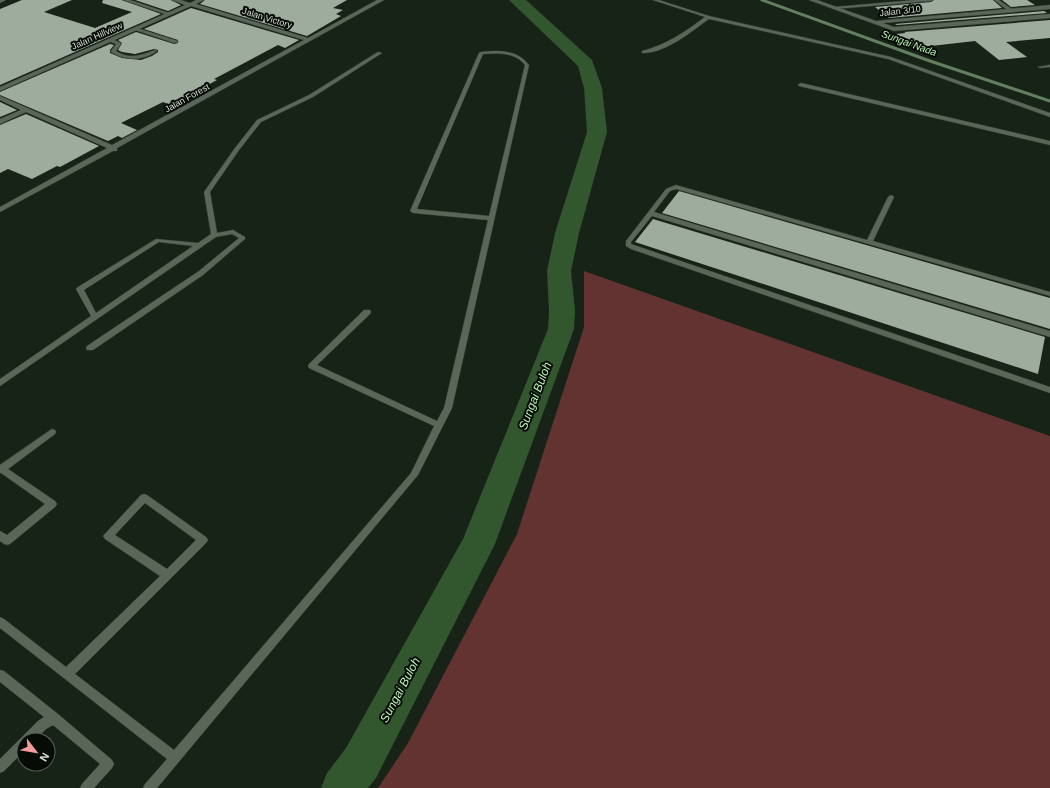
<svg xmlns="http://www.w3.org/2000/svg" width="1050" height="788" font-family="Helvetica,sans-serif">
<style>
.green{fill:#633332}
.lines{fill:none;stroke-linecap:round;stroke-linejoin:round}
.stream{stroke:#637f60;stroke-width:3}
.river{fill:#32562e;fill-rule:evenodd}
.building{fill:#9eac9d}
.lane-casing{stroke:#363e35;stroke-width:1}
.street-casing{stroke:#363e35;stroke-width:1}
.lane{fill:#596658;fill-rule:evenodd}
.street{fill:#596658;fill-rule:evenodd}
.labels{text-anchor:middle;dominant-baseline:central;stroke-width:4;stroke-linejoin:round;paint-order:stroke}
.far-street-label{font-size:9px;fill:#d6ded5;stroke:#060b06}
.far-water-label{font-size:10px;font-style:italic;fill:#bbf6b4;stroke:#060b06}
.water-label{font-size:12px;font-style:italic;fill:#bbf6b4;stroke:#060b06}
</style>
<rect width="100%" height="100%" fill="#182317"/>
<path class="green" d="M584 271 1050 436V788H378L408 743 517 534 584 327Z"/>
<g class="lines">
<path class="stream" d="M762 0 930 61 1050 101"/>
<path class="river" d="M509 0H526L592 60 602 88 607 132 579 233 571 271 575 311 574 329 495 544 376 778 368 788H321L327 773 346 748 463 539 548 329 549 311 547 271 555 233 587 132 584 88 578 66Z"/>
</g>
<path class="building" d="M22 0H72L44 12 95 28 132 12 102 3 103 0H122L161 14 0 85V9Z
M135 0H171L181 5 168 11Z
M205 0H347L333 8 343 10 336 14 341 16 307 36 200 4Z
M934 0H993L1002 8 889 18 875 7 931 2Z
M1002 0H1027L1035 5 1011 7Z
M191 8 299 40 285 48 278 45 214 79 217 80 171 105 163 102 121 123 137 130 122 138 118 136 108 141 0 95V92L110 44 114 45 110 50V53L122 58 141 60 152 56 158 52V50L154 49 135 54 122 52 118 50 122 43 118 40 136 32 174 44 178 43V40L144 29Z
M1044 11 1047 13 897 25 895 24Z
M1050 20V38L1006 42 1027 57 999 60 975 41 913 48 896 34 906 33 904 32Z
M0 102 17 110 0 117Z
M26 114 99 146 60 167 57 166 32 179 8 169 0 173V125Z
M679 191 1050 298V329L662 213Z
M653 219 1045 337 1038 374 635 242Z"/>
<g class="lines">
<g class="lane-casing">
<path id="lane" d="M123 0H130L172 14 168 15Z
M653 0H659L709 16 891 57 1050 113V117L888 59 709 19C692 31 665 54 642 53V51C666 45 685 32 705 17Z
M915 0H933L931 1 834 9 832 8 834 7Z
M994 0H999L1013 10 1009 11Z
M137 28 178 41V42L174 43 135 30V29Z
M108 39H112L121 43V44L116 51C130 60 141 55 155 50L157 51C144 61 125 61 111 52V51L116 44 108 41Z
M493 51C508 51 520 53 529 65L452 408 418 475 157 788H143L145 784 167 759 0 628V617L4 619 66 667 160 576 105 539 103 536 141 495 144 494 147 495 206 537 208 540 206 543 75 674 174 750 411 473 434 426 309 368 308 366 309 364 364 310H370L371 312 370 314 317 365 437 421 444 408 488 220 413 213 410 211 479 53 481 52ZM483 54C498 53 515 52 525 65L489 216 417 209ZM145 503 196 540 167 569 115 535Z
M378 52 382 53 313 97 261 122 239 150 210 192 217 233 233 230 245 237V239L203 275 93 350H87L86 348 87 346 199 271 239 238 232 234 216 237 0 386V379L91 316 76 289 78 287 156 239 198 243 211 234 204 192 235 148 257 120 309 95ZM159 242 193 246 96 313 84 290Z
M1050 65V67L1040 68 1038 67Z
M801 83 1050 141V145L799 86 798 85Z
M676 185 867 240 888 197 891 195 893 196 894 197 873 241 1050 292V296L676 189 670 191 654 212 1050 331V337L652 216 631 242V244L1050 387V393L631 249 626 246V241L666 189Z
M52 429 55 430 56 432 55 434 8 469 55 501 57 504 55 507 10 544C6 546 4 544 0 541V531L7 535 45 504 1 473H0V465Z
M0 670 4 671 58 714 112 760 114 764 112 768 94 788H80L82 784 100 764 53 725 46 729 35 740H24V751L4 771 0 773V759L38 721 44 717 0 682Z"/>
</g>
<g class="street-casing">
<path id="street" d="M0 0H6L0 3Z
M172 0H181L190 3 196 0H204L196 4 308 38 377 0H384L117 148V151H113L0 212V207L107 148 26 112 0 124V119L21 110 0 100V96L112 145 304 40 191 6 0 91V87L185 5Z
M809 0H817L876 21 1050 5V9L883 23 894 27 1050 14V18L894 31Z"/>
</g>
<use href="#lane" class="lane"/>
<use href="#street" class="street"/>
</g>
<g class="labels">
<g class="far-street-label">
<text transform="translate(900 11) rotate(-6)">Jalan 3/10</text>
<text transform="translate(267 18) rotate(17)">Jalan Victory</text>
<text transform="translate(97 36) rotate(-24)">Jalan Hillview</text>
<text transform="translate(187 98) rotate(-29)">Jalan Forest</text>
</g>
<g class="far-water-label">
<text transform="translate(909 43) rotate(20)">Sungai Nada</text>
</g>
<g class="water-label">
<text transform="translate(535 396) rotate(-69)">Sungai Buloh</text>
<text transform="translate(400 690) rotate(-62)">Sungai Buloh</text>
</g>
</g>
<g transform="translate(36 752) rotate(121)"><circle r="19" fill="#060b06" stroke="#595f59"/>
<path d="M0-3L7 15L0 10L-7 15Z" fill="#f59b99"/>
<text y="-6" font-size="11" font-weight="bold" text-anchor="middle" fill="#d6ded5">N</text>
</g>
</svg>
